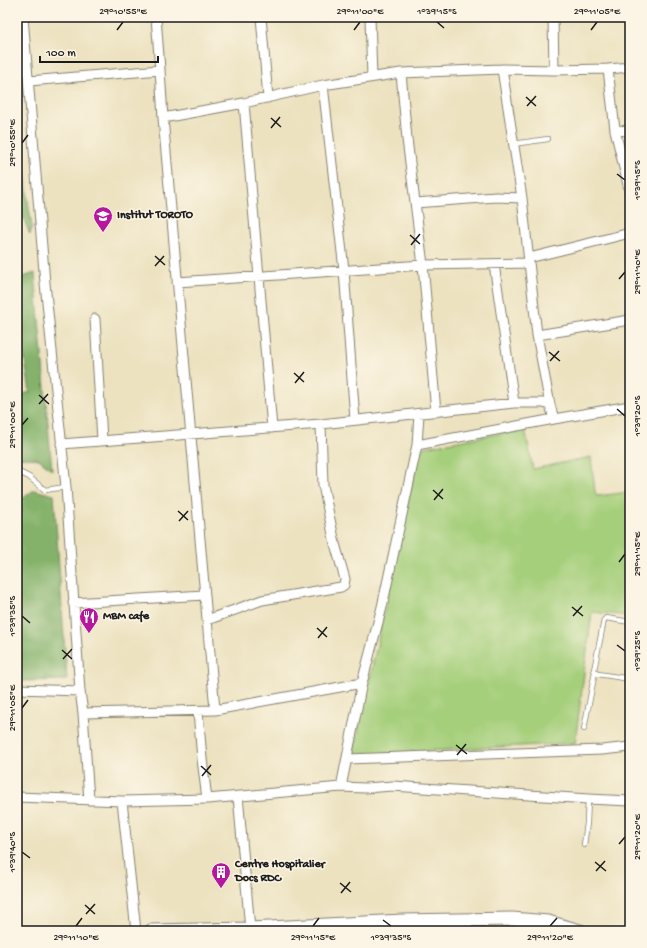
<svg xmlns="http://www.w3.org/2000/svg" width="647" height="948" font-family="'Gochi Hand',sans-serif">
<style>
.green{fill:#a6cf7b;stroke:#61764c}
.forest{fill:#84b26b;stroke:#506744}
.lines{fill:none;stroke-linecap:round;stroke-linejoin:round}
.service-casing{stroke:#847f6e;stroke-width:6}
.minor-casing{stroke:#847f6e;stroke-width:11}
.secondary-casing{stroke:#847f6e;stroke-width:15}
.service{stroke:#fff;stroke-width:4.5}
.minor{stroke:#fff;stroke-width:9}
.secondary{stroke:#fff;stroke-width:13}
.ticks{fill:none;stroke:#1c1c1c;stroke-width:1.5}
.labels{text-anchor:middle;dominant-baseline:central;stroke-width:3;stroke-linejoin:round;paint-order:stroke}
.poi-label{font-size:12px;font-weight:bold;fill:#1c1c1c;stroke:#fcf5e5;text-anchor:start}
.neatline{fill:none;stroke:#1c1c1c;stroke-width:1.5}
.ticks-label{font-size:10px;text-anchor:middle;fill:#1c1c1c}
</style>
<rect width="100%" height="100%" fill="#fcf5e5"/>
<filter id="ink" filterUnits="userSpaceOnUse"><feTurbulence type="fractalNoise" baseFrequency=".025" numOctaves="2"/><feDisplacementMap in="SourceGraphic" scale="8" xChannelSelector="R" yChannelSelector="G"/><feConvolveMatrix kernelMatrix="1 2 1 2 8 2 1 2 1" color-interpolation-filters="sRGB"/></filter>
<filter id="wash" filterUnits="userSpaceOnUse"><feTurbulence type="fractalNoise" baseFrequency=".012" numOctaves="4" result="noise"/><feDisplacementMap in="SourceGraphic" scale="16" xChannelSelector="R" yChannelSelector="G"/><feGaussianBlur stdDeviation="0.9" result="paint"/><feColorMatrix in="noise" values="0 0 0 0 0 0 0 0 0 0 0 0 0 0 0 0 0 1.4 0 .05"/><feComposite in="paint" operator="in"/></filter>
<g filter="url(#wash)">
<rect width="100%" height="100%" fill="#ece2c0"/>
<path class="green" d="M525 429 533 469 591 457 595 492 597 496 630 492V616L592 612 575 743 353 755 420 448Z"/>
<path class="forest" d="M17 100 28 200 32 227 30 235 21 212 17 210Z
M35 273 52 470 39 459 17 457V396L30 392 17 309V279Z
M34 490 54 495 67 680 17 681V494L22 499Z"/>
</g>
<g filter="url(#ink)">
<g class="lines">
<g class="service-casing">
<path id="service" d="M513 144 548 139
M17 471 29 477 45 490 66 487
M630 622 606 618 604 620 594 670 596 673 598 674 630 679
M584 729 595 672
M584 845 587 823 588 799"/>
</g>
<g class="minor-casing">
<path id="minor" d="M23 17 45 283 66 487 80 691 83 713 89 800
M156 17 160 70 163 118 215 710
M261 17 268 98
M370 17 372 77
M553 17 554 70
M502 69 522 198 537 335 550 405 554 419 630 406
M608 69 615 130 630 193
M401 73 407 139 423 265 436 412
M29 81 160 70
M323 85 344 270 355 420
M244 103 272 428
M163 118 244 103 323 85 401 73 502 69 554 70 608 69 630 67
M615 130 630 131
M415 203 496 197 522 198
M529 258 630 233
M494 264 514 403
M177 282 423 265 529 263
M95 319 102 440
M537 335 630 320
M61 444 321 424 514 403H543L550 405
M417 445 554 419
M73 603 204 595
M207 620 262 600 341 587 344 585 345 579 335 544 323 485 321 424
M17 689 80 691
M198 711 202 759 207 799
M83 713 215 710 362 683
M347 759 602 750 630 747
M341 787 362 683 382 607 417 445 419 414
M238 796 250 929
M17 797 122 801 207 799 341 787 365 788 393 786 588 799 630 801
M122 801 136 931"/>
</g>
<g class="secondary-casing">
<path id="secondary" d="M151 931 250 929 403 921 512 919 548 922 580 931"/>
</g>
<use href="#service" class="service"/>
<use href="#minor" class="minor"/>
<use href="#secondary" class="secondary"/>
</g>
</g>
<path class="ticks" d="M437 22 444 28M117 30 123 22M354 30 360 22M591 30 597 22M526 97 536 106M527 106 536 96M271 118 281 127M271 128 280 117M22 143 28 135M617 174 625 180M410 235 420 244M411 245 420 234M155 256 165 265M155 266 164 256M619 279 625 272M549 352 560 361M550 361 559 351M294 373 304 382M295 383 304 372M39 395 49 404M39 404 48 394M617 409 625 416M22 425 28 418M433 490 443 499M434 500 443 489M178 511 188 520M179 521 188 511M619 562 625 554M572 607 583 616M22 616 30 623M573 616 582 606M317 628 327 637M318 638 327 627M617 645 625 651M62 650 72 659M63 659 72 649M22 708 28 700M456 745 467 754M457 755 466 744M201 766 211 775M202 776 211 765M619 844 625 837M22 852 30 858M595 862 606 871M596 871 605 861M340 883 351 892M341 893 350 882M85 905 95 914M86 914 95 904M383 920 391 926M76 926 82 918M313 926 319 918M550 926 557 918"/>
<defs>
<g id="school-pin" transform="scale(1)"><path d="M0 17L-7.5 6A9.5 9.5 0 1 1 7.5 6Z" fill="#b5179e" stroke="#fcf5e5"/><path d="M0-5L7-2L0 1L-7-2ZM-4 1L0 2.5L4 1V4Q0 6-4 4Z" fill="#fff"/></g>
<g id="restaurant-pin" transform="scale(1)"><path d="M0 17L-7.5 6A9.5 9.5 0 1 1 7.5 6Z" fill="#b5179e" stroke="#fcf5e5"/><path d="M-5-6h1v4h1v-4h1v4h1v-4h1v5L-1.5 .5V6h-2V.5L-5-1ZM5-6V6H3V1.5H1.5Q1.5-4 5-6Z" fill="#fff"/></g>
<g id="building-pin" transform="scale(1)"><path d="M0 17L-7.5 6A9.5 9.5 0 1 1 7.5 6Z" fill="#b5179e" stroke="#fcf5e5"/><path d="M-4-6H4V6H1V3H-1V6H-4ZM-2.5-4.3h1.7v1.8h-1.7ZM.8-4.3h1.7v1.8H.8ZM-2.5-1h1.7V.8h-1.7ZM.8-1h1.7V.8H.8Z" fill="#fff"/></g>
</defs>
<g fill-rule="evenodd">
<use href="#school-pin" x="103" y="216"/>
<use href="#restaurant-pin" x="89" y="617"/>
<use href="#building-pin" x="221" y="872"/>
</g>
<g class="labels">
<g class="poi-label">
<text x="117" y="216">Institut TOROTO</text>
<text x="103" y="617">MBM cafe</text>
<text x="235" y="865">Centre Hospitalier<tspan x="235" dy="14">Docs RDC</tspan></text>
</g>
</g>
<rect width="647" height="948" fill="none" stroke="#fcf5e5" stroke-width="44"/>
<path d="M40 56v6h118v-6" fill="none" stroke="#1c1c1c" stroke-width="2"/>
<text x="46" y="56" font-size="12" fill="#1c1c1c" stroke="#fcf5e5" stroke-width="3" paint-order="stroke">100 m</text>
<rect x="22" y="22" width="603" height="904" class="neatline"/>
<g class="ticks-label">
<text x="123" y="14">29°10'55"E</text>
<text x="360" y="14">29°11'00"E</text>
<text x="437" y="14">1°39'15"S</text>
<text x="597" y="14">29°11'05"E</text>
<text transform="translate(11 143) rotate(-90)" y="4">29°10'55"E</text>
<text transform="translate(636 180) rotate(-90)" y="4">1°39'15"S</text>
<text transform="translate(636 272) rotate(-90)" y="4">29°11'10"E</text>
<text transform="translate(636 416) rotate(-90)" y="4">1°39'20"S</text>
<text transform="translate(11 425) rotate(-90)" y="4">29°11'00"E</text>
<text transform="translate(636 554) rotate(-90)" y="4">29°11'15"E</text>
<text transform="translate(11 616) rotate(-90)" y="4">1°39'35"S</text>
<text transform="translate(636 651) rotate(-90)" y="4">1°39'25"S</text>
<text transform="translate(11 708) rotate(-90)" y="4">29°11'05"E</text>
<text transform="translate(636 837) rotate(-90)" y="4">29°11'20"E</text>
<text transform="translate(11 852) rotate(-90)" y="4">1°39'40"S</text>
<text x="76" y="940">29°11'10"E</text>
<text x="313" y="940">29°11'15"E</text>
<text x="391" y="940">1°39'35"S</text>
<text x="550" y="940">29°11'20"E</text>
</g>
</svg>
